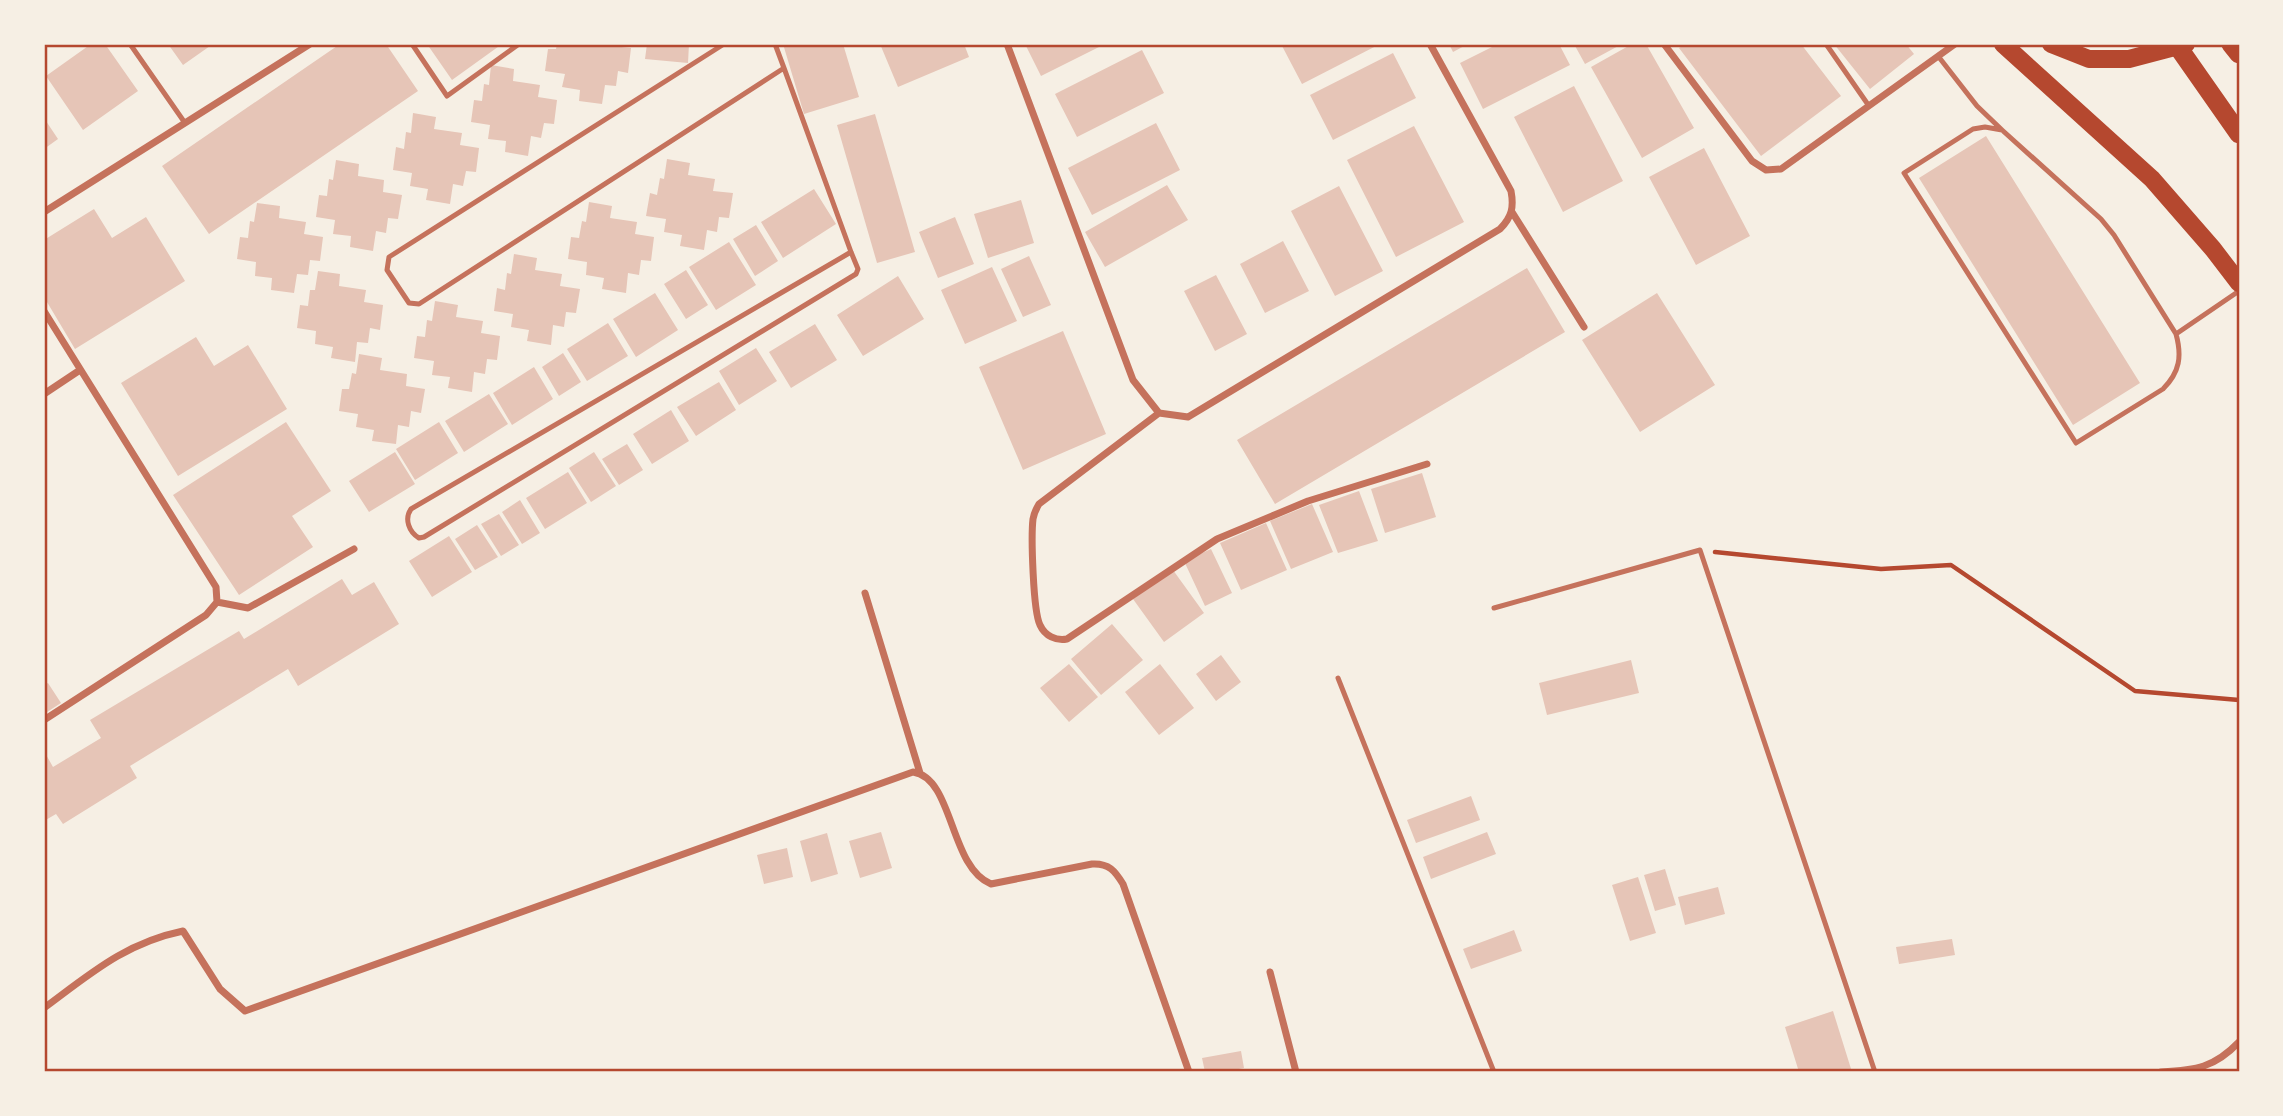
<svg xmlns="http://www.w3.org/2000/svg" width="2283" height="1116" font-family="Manrope,sans-serif">
<style>
.building{fill:#e6c5b7}
.lines{fill:none;stroke-linecap:round;stroke-linejoin:round}
.path{stroke:#b5482f;stroke-width:4.5}
.service{stroke:#c5725c;stroke-width:5}
.minor{stroke:#c5725c;stroke-width:7}
.primary{stroke:#b5482f;stroke-width:18}
.trunk{stroke:#b5482f;stroke-width:19}
.neatline{fill:none;stroke:#b5482f;stroke-width:2.5}
</style>
<rect width="100%" height="100%" fill="#f6efe4"/>
<path class="building" d="M91 44H105L138 91 83 130 46 76Z
M168 44H209L210 46 183 65Z
M340 44H386L418 91 209 234 162 166Z
M427 44H502L452 80Z
M557 44H612V46L631 48 628 73 618 71 616 86 605 85 602 104 579 101 580 90 562 87 565 74 545 71 548 49H556Z
M647 44H689L688 63 645 59Z
M783 44H843L859 97 804 114Z
M880 44H964L969 57 898 87Z
M1025 44H1105L1041 76Z
M1281 44H1380L1302 84Z
M1449 44H1468L1453 52Z
M1498 44H1559L1570 65 1483 109 1460 63Z
M1574 44H1622L1585 64Z
M1632 44H1646L1694 128 1642 158 1591 67Z
M1685 44H1801L1841 96 1761 156 1679 48Z
M1834 44H1906L1914 54 1870 89Z
M1142 50 1164 93 1077 137 1055 94Z
M1393 53 1416 98 1333 140 1310 95Z
M491 65 514 69 513 81 540 85 538 97 557 100 554 124 544 123 541 138 531 136 528 156 505 152 506 141 488 139 490 125 471 122 474 100 482 101 484 84 489 85Z
M1574 86 1623 181 1563 212 1514 117Z
M413 113 436 117 434 129 462 133 460 145 479 148 476 172 466 171 463 186 453 184 450 204 426 200 428 189 410 186 412 173 393 170 396 147 404 149 406 132 411 133Z
M875 114 915 252 877 263 837 125Z
M44 118 58 139 44 149Z
M1156 123 1180 170 1092 215 1068 168Z
M1414 126 1464 222 1396 257 1347 160Z
M1986 136 2140 383 2073 425 1919 178Z
M1704 148 1750 236 1696 265 1649 177Z
M667 159 690 163 688 175 715 179 713 191 733 193 729 218 719 217 717 232 707 230 704 250 680 246 682 235 664 232 666 219 646 216 650 193 657 195 660 178 664 179Z
M336 160 359 164 358 176 384 180 383 192 402 195 398 219 388 218 386 233 376 231 373 251 350 247 351 236 333 234 335 220 316 217 319 195 327 196 329 179 333 180Z
M1167 185 1188 220 1105 267 1085 232Z
M1339 186 1383 271 1335 296 1291 211Z
M814 189 836 224 783 258 761 222Z
M1021 200 1034 243 988 258 974 214Z
M589 202 612 206 610 218 637 222 635 234 654 237 651 261 641 260 639 275 628 273 626 293 602 289 604 278 586 275 587 262 568 259 571 237 579 238 582 221 586 222Z
M257 203 280 206 279 218 306 222 304 234 323 237 320 261 310 260 308 275 297 274 294 293 271 290 272 278 255 276 256 262 237 259 240 237 248 238 250 221 254 222Z
M94 209 112 238 146 217 185 281 75 349 44 297V240Z
M955 217 974 264 938 278 919 232Z
M756 225 778 261 755 276 733 239Z
M1283 241 1309 291 1265 313 1240 264Z
M729 242 756 285 716 310 689 267Z
M514 254 537 258 535 270 562 274 560 286 580 289 576 313 566 312 564 327 553 325 551 345 527 341 529 330 511 327 513 314 494 311 497 288 505 290 507 273 511 274Z
M1029 256 1051 305 1023 317 1001 269Z
M992 267 1017 321 965 344 941 290Z
M1527 268 1565 332 1275 504 1237 440Z
M686 270 708 305 686 319 664 284Z
M318 271 340 274 339 286 366 290 364 302 383 305 380 330 370 328 368 343 357 342 355 362 331 358 333 347 315 344 316 331 297 328 300 305 308 306 310 290H315Z
M1216 275 1247 334 1215 351 1184 291Z
M898 276 924 319 863 356 837 315Z
M655 293 678 330 636 357 613 319Z
M1657 293 1715 385 1640 432 1582 340Z
M435 301 458 305 456 317 483 321 481 333 500 336 497 360 487 359 485 374 474 372 472 392 448 388 450 377 432 375 434 361 414 358 417 336 425 337 427 320 432 321Z
M608 323 628 356 587 381 567 349Z
M815 324 837 360 791 388 769 352Z
M1063 331 1106 434 1023 470 979 367Z
M196 337 214 366 248 345 287 409 178 476 121 383Z
M756 348 777 381 739 405 719 371Z
M563 353 581 382 559 396 542 367Z
M359 354 382 358 380 370 407 374 406 386 425 389 421 413 411 411 409 427 398 425 396 444 372 441 374 430 356 427 358 414 339 411 342 389H349L352 373 356 374Z
M534 367 553 399 512 425 493 393Z
M719 382 736 410 696 436 677 407Z
M489 394 508 424 464 452 445 421Z
M671 410 689 441 652 464 633 434Z
M286 422 331 491 292 516 313 547 239 595 173 495Z
M439 422 458 453 415 480 396 449Z
M627 444 643 470 619 485 602 459Z
M395 452 415 484 369 512 349 481Z
M594 452 616 486 591 502 569 468Z
M568 472 587 503 545 529 526 498Z
M1422 473 1436 517 1385 533 1371 489Z
M1359 491 1378 541 1338 553 1319 505Z
M520 500 540 533 522 544 502 512Z
M1312 504 1333 552 1291 569 1270 521Z
M499 514 519 545 501 556 481 524Z
M1266 523 1287 570 1241 590 1220 543Z
M477 525 498 557 475 570 455 539Z
M449 536 472 572 432 597 409 561Z
M1211 549 1232 593 1205 606 1184 561Z
M1173 570 1204 613 1164 642 1133 599Z
M342 579 352 595 374 582 399 624 298 686 288 669 130 766 137 778 63 824 56 814 44 821V751L53 767 101 738 90 720 239 631 244 639Z
M1112 624 1143 660 1101 695 1071 659Z
M1221 655 1241 682 1216 701 1196 674Z
M1631 660 1639 693 1547 715 1539 683Z
M1069 664 1098 697 1069 722 1040 688Z
M1160 664 1194 708 1159 735 1125 692Z
M48 683 61 703 44 714V685Z
M1471 796 1480 820 1416 843 1407 820Z
M881 832 892 868 860 878 849 841Z
M1487 832 1496 854 1431 879 1423 857Z
M827 833 838 874 811 882 800 841Z
M787 848 793 877 764 884 757 855Z
M1665 869 1676 905 1655 911 1644 875Z
M1638 877 1656 933 1630 941 1612 885Z
M1718 887 1725 914 1685 925 1678 897Z
M1514 930 1522 951 1471 969 1463 949Z
M1952 939 1955 955 1899 964 1896 947Z
M1833 1011 1852 1072H1799L1785 1027Z
M1241 1051 1244 1068 1223 1072H1205L1202 1058Z"/>
<g class="lines">
<path class="path" d="M1715 552 1881 569 1951 565 2135 691 2239 700"/>
<path class="service" d="M130 44 185 123
M412 44 447 96 519 44
M724 44 389 257 387 270 409 303 419 304 784 68
M775 44 784 68 851 252 858 269 856 274 424 537 419 538C409 532 404 519 411 509L851 252
M1826 44 1869 106
M1938 56 1977 106 2002 130
M1985 127 2002 130 2101 219 2114 235 2176 334C2182 356 2180 372 2163 389L2076 443 1904 173 1973 129Z
M2176 334 2239 291
M1494 608 1700 550 1875 1072
M1338 678 1494 1072"/>
<path class="minor" d="M1007 44 1133 380 1159 413 1188 417 1500 229C1512 217 1514 207 1511 191L1430 44
M1664 44 1752 161 1766 170 1781 169 1955 44
M44 212 310 44
M1512 212 1584 327
M44 311 216 587 217 602 206 615 44 720
M44 394 80 370
M1159 413 1039 504C1036 509 1034 513 1033 519 1031 536 1033 611 1040 625 1045 636 1056 641 1067 639L1217 539 1308 501 1427 464
M865 593 920 773
M217 602 248 608 354 549
M1270 972 1296 1072
M44 1008C90 974 125 943 183 931L220 989 245 1011 913 772C954 778 949 867 991 884L1092 864C1109 863 1115 871 1123 884L1189 1072
M2161 1072C2196 1070 2214 1068 2239 1042"/>
<path class="primary" d="M2003 44 2152 179 2213 249 2239 283
M2051 44 2089 59H2129L2186 44"/>
<path class="trunk" d="M2176 44 2239 134
M2231 44 2239 54"/>
</g>
<rect width="2283" height="1116" fill="none" stroke="#f6efe4" stroke-width="91"/>
<rect x="46" y="46" width="2192" height="1024" class="neatline"/>
</svg>
